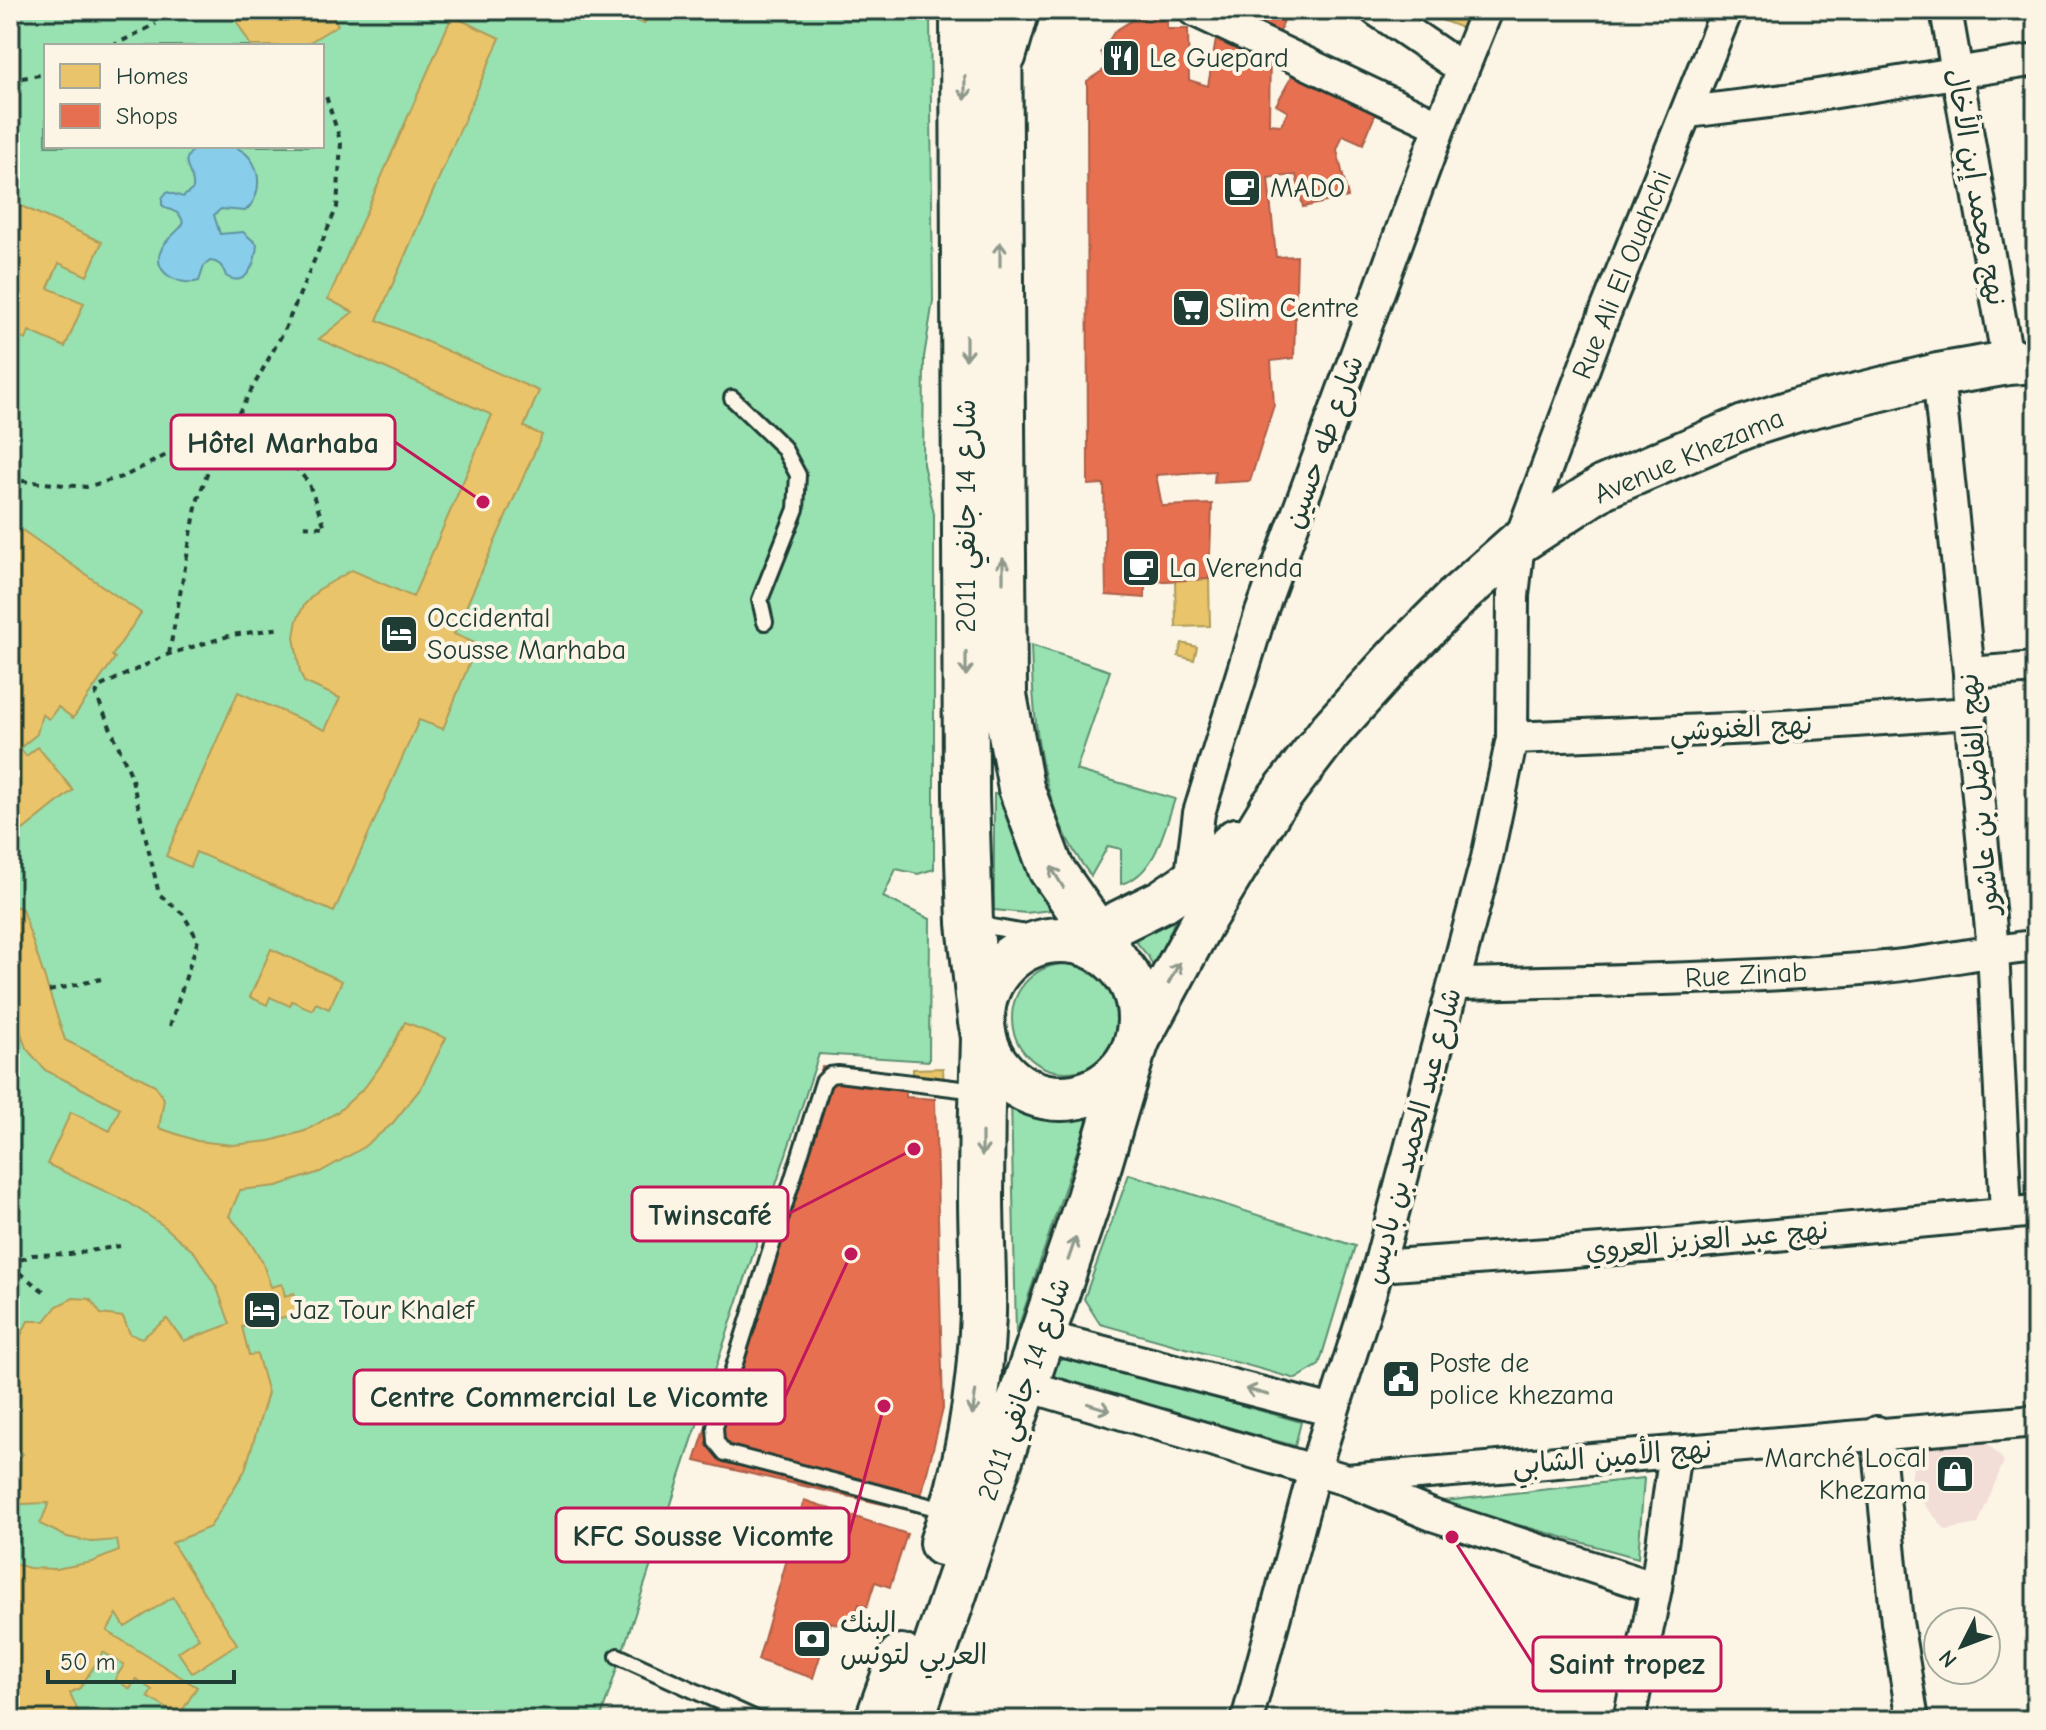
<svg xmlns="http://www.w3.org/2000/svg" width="2046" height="1730" font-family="'Comic Neue','Playpen Sans Arabic',sans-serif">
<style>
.built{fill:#f2ddd7}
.green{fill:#98e1b0;stroke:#5c8f72;stroke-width:2;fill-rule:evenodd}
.water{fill:#88cde9;stroke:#5e93a1;stroke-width:2}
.homes{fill:#e9c46a;stroke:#ac9c5a;stroke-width:2}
.shops{fill:#e76f51;stroke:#ab6048;stroke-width:2}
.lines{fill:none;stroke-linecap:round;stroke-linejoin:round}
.service-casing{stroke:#1f3d34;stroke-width:20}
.minor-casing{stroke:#1f3d34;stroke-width:36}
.secondary-casing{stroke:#1f3d34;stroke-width:48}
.primary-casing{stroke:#1f3d34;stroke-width:50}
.path{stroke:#1f3d34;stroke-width:4;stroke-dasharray:6 6;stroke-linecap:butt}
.service{stroke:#fcf5e5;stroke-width:14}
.minor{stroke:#fcf5e5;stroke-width:30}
.secondary{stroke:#fcf5e5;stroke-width:42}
.primary{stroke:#fcf5e5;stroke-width:44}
.oneway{stroke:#8e998c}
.labels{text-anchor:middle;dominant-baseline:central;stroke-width:8;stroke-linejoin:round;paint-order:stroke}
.poi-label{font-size:28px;fill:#1f3d34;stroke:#fcf5e5;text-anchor:start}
.street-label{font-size:28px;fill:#1f3d34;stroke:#fcf5e5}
.leader{fill:none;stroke:#c2185b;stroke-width:3}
.callout-dot{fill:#c2185b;stroke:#fcf5e5;stroke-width:3}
.callout{fill:#fcf5e5;stroke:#c2185b;stroke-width:3}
.callout-label{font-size:30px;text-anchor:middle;font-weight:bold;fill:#1f3d34}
</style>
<rect width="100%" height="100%" fill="#fcf5e5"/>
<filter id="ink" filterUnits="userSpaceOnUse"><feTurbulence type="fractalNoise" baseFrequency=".0125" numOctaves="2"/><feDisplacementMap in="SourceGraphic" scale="16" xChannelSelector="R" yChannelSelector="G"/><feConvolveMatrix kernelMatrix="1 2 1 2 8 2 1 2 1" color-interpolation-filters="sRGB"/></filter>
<g filter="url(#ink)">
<path class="built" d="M1980 1434 2004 1461 1978 1524 1946 1530 1910 1488 1915 1451 1930 1437Z"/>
<path class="green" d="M10 10H930L933 301 924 357 923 464 934 514V869L918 874 896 869 883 897 930 919 929 1061 819 1054 600 1720H10ZM46 46H322V146H46Z
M1031 645 1110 671 1076 770 1175 799C1164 829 1156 875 1121 884V849L1108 846 1091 876C1040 812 1033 723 1031 645Z
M994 794H1000C1013 836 1026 874 1051 910L1026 913 994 910Z
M1174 921 1157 974 1148 956 1132 937Z
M1012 1018a54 54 0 1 1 108 0a54 54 0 1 1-108 0Z
M1011 1096C1037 1113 1060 1113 1090 1112L1016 1334Z
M1129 1174 1355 1246 1319 1365 1296 1379 1100 1324 1084 1299Z
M1055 1353 1301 1422 1295 1446 1049 1377Z
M1644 1478 1638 1558 1436 1502Z"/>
<path class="water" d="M199 146C211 146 227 143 237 148 262 159 265 195 245 211L221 209 214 215 220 234 243 232 257 244C256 260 248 290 226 276 223 267 220 262 210 261L204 266 199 281C180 287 149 272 162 248 166 239 177 233 183 224 181 209 171 213 162 205V198L167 192 183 197 193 189C196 171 173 162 199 146Z"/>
<path class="homes" d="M230 10H329L338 25 303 46H251Z
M612 10H650L644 24Z
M1416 10H1475L1467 30Z
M452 16 500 38 377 320 539 391 524 427 542 435 454 634 477 644 443 729 419 720 334 912 196 852 190 867 166 856 238 692 325 730 340 698 304 682 300 672 294 637 297 620 304 605 318 590 352 570 413 597 492 415 319 339 353 312 328 299Z
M10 201 102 242 87 276 59 263 48 288 84 303 65 347 29 331 26 340 10 333Z
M22 530 141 613 112 656 115 658 73 718 58 707 49 719 42 714 37 734 20 748 26 756 38 747 73 790 23 830 10 813V535Z
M1209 579 1210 626 1176 627 1175 580Z
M1182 643 1197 647 1194 660 1178 656Z
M10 904 22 909 65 1040 155 1085 164 1099 159 1128 197 1141 233 1145 270 1141 305 1131 339 1111 365 1087 387 1057 405 1022 446 1038 421 1088 392 1124 361 1149 320 1172 277 1186 240 1190 229 1216 244 1233 262 1261 271 1287 282 1284 285 1296 294 1293 301 1313 242 1327 249 1355 257 1354 268 1393 245 1470 210 1527 172 1543 237 1644 192 1673 178 1652 199 1638 173 1597 125 1627 117 1614 107 1631 197 1687 179 1716 148 1697 152 1690 136 1679 130 1689 115 1679 124 1665 103 1652 80 1688 70 1693 80 1716 108 1711 120 1720H25L10 1695V1562L29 1568 56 1569 92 1562 119 1551 117 1540 92 1542 67 1537 40 1524 49 1503 21 1504 10 1489V1468L23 1454 16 1449 19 1437 10 1433V1337L21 1335 28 1321H45L57 1306 73 1298 90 1299 101 1314 123 1317 130 1334 142 1338 167 1319 184 1341 230 1324 217 1288 195 1253 164 1226 128 1202 47 1164 71 1112 110 1131 120 1108 45 1070 26 1048 10 1000Z
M271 949 342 981 329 1009 316 1003 312 1010 292 1001 290 1006 270 997 267 1005 250 997Z
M943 1068 944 1087 913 1088V1069Z"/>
<path class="shops" d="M1167 10V29H1188L1189 80 1208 86 1218 28 1270 52 1269 124 1281 125 1288 112 1276 105 1298 65 1380 103 1363 144 1343 135 1337 150 1348 197 1303 207 1296 175 1268 178 1276 257 1297 256 1294 358 1271 361 1274 405 1250 481 1214 483 1215 471 1156 475 1162 506 1212 504 1209 579 1145 582V598L1106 595 1104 484 1088 485 1087 81 1108 67 1101 52 1115 31 1137 17 1148 21Z
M1212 10H1287L1277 42Z
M822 1067 905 1079 906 1097 935 1099 943 1409 917 1512 695 1461Z
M804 1500 907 1534 890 1587 875 1582 867 1607 859 1604 851 1629 831 1622 813 1678 758 1660Z"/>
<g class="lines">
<g class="service-casing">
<path id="service" d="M732 398 783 447 798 475 796 509 760 600 765 622
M975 924 1065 940
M948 1511 725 1453 716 1442 715 1427 823 1082 830 1075 838 1074 977 1091
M618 1656 759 1720"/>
</g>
<g class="minor-casing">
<path id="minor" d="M1193 10 1440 126
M1376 10 1463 69
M1946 10 2008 363
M1010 58 1024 10
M1688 112 1793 99 2036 60
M1938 375 1969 673 1970 713 1993 950 2006 1213
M1969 673 2036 668
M1512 738 1754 728 1970 713
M1192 893 1190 882 1199 813 1260 615 1440 126 1487 10
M1455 984C1595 981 1734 979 1874 968 1928 964 1982 951 2036 946
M1379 1266 1657 1246 2036 1211
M1042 1336 1333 1411
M1024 1385 1347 1480 1432 1515 1656 1588
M1877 1432 1897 1622 1913 1720
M1347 1480 2036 1421
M1247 1720 1314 1471 1379 1266 1487 858 1512 738 1513 596 1519 542 1599 328 1727 10
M1629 1720 1656 1588 1675 1451"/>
</g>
<g class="secondary-casing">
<path id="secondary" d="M1079 942 1162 901 1190 882 1236 840
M1137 1042 1201 924 1272 807 1331 730 1401 653 1458 596 1519 542 1603 487 1744 427 1800 409 1938 375 2008 363 2036 361"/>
</g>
<g class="primary-casing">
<path id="primary" d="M963 10 966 796 970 923 981 1022
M999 10 1004 695 1021 788 1051 869 1118 964
M982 1019a79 79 0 1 1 158 0a79 79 0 1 1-158 0Z
M942 1543C967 1471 980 1390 983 1314 984 1275 981 1236 981 1197 981 1144 982 1091 984 1038
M878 1720 901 1657
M911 1720 1089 1198 1131 1057"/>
</g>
<path class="path" d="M112 46 156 24
M10 80 46 74
M22 481 86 487 125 476 172 452 209 439 235 415 263 445 286 456 308 482 325 527 300 526
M169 654 197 502 210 465 284 331 337 207 341 143 326 96
M49 991 101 979
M170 1026 198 940 183 914 159 894 131 775 96 695 99 687 169 654 232 635 282 628
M10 1265 32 1255 70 1254 120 1246
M10 1266 46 1293"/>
<use href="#service" class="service"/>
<use href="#minor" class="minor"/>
<use href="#secondary" class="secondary"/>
<use href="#primary" class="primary"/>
</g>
<defs><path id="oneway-shaft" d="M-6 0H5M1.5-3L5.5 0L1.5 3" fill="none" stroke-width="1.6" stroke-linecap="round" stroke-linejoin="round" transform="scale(2)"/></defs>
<g class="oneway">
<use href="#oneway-shaft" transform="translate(965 88) rotate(89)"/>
<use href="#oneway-shaft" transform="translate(1000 254) rotate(-90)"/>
<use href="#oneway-shaft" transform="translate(966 348) rotate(90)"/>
<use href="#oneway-shaft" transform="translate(1003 570) rotate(-90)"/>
<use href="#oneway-shaft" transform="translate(966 664) rotate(90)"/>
<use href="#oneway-shaft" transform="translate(1057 877) rotate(-121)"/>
<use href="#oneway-shaft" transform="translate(1174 973) rotate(-62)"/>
<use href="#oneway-shaft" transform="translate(982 1144) rotate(90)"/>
<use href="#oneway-shaft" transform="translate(1072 1249) rotate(-71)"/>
<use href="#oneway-shaft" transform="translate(1257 1392) rotate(-165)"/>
<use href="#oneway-shaft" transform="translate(974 1403) rotate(98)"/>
<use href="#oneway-shaft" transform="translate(1099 1407) rotate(17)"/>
</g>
</g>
<defs>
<g id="restaurant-square" transform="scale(2)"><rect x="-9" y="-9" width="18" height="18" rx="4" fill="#1f3d34" stroke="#fcf5e5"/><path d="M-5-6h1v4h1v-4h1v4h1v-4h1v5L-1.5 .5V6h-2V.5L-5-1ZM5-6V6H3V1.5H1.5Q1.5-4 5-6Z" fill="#fff"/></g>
<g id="cafe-square" transform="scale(2)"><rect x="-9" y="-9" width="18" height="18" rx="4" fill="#1f3d34" stroke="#fcf5e5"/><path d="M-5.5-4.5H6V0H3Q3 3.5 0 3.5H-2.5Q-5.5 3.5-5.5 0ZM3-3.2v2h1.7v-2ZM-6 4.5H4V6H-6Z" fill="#fff"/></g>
<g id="supermarket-square" transform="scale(2)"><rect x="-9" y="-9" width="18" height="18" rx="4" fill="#1f3d34" stroke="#fcf5e5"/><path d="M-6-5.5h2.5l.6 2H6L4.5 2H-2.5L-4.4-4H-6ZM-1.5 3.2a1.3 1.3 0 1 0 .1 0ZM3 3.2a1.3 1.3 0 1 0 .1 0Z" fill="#fff"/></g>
<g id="hotel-square" transform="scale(2)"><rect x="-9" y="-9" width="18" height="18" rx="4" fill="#1f3d34" stroke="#fcf5e5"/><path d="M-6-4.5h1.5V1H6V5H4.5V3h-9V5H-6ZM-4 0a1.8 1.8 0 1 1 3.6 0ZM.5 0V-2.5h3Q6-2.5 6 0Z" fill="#fff"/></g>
<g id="civic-square" transform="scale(2)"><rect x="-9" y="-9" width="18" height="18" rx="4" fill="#1f3d34" stroke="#fcf5e5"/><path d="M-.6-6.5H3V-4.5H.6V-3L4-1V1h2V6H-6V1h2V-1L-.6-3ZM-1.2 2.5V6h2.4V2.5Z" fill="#fff"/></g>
<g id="shop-square" transform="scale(2)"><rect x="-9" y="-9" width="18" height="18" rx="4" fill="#1f3d34" stroke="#fcf5e5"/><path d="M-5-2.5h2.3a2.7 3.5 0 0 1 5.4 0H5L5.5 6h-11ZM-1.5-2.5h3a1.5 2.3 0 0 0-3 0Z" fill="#fff"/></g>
<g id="bank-square" transform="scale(2)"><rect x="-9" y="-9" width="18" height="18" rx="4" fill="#1f3d34" stroke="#fcf5e5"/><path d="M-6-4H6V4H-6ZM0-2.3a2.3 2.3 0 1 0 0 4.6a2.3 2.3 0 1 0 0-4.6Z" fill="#fff"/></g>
</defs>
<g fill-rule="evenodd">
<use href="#restaurant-square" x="1121" y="58"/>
<use href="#cafe-square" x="1242" y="188"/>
<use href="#supermarket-square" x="1191" y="308"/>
<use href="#cafe-square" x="1141" y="568"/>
<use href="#hotel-square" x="399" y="634"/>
<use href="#hotel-square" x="262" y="1310"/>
<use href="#civic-square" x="1401" y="1379"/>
<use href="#shop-square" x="1955" y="1474"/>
<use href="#bank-square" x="812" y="1639"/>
</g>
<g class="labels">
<g class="poi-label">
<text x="1149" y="58">Le Guepard</text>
<text x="1270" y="188">MADO</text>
<text x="1219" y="308">Slim Centre</text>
<text x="1169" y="568">La Verenda</text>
<text x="427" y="618">Occidental<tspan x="427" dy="32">Sousse Marhaba</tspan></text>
<text x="290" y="1310">Jaz Tour Khalef</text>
<text x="1429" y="1363">Poste de<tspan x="1429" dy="32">police khezama</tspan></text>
<text x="1927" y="1458" text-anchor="end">Marché Local<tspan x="1927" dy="32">Khezama</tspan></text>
<text x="840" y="1623">البنك<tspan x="840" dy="32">العربي لتونس</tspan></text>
</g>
<g class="street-label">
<text transform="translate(1976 187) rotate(80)">نهج محمد إبن الأخال</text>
<text transform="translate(1622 275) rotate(-68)">Rue Ali El Ouahchi</text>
<text transform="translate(1324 442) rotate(-70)">شارع طه حسين</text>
<text transform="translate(1689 456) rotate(-23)">Avenue Khezama</text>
<text transform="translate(966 516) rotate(-90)">شارع 14 جانفي 2011</text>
<text transform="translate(1741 728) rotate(-3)">نهج الغنوشي</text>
<text transform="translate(1979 794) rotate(-95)">نهج الفاضل بن عاشور</text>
<text transform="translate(1746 975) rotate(-3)">Rue Zinab</text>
<text transform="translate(1413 1136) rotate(-75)">شارع عبد الحميد بن باديس</text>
<text transform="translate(1707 1240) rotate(-5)">نهج عبد العزيز العروي</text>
<text transform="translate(1024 1389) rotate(-71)">شارع 14 جانفي 2011</text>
<text transform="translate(1612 1457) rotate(-5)">نهج الأمين الشابي</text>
</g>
</g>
<path class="leader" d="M483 502L395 442M914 1149L788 1214M851 1254L785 1397M884 1406L849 1535M1452 1537L1533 1664"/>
<g class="callout-dot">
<circle cx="483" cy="502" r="8"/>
<circle cx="914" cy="1149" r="8"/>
<circle cx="851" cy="1254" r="8"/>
<circle cx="884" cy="1406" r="8"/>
<circle cx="1452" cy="1537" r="8"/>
</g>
<g class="callout">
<rect x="171" y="415" width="224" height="54" rx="8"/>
<rect x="632" y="1187" width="156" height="54" rx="8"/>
<rect x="354" y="1370" width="431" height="54" rx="8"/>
<rect x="556" y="1508" width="293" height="54" rx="8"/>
<rect x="1533" y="1637" width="188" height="54" rx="8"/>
</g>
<g class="callout-label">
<text x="283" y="453">Hôtel Marhaba</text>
<text x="710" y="1225">Twinscafé</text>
<text x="569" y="1407">Centre Commercial Le Vicomte</text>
<text x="703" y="1546">KFC Sousse Vicomte</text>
<text x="1627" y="1674">Saint tropez</text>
</g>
<rect width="2046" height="1730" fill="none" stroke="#fcf5e5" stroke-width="40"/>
<rect x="20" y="20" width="2006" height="1690" fill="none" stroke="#1f3d34" stroke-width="3" filter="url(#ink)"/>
<rect x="44" y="44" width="280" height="104" fill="#fcf5e5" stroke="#a4ab9e" stroke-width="2"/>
<rect x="60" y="64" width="40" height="24" fill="#e9c46a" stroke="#a4ab9e" stroke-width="2"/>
<text x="116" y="84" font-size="24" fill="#1f3d34">Homes</text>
<rect x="60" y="104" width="40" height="24" fill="#e76f51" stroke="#a4ab9e" stroke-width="2"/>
<text x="116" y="124" font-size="24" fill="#1f3d34">Shops</text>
<g transform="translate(1962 1646) rotate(228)"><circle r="38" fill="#fcf5e5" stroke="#a4ab9e" stroke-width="2"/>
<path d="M0-6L14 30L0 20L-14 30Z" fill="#1f3d34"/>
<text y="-12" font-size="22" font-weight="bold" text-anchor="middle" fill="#1f3d34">N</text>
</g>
<path d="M48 1670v12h186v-12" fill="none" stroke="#1f3d34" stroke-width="4"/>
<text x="60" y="1670" font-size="24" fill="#1f3d34" stroke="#fcf5e5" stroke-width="6" paint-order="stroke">50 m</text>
</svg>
